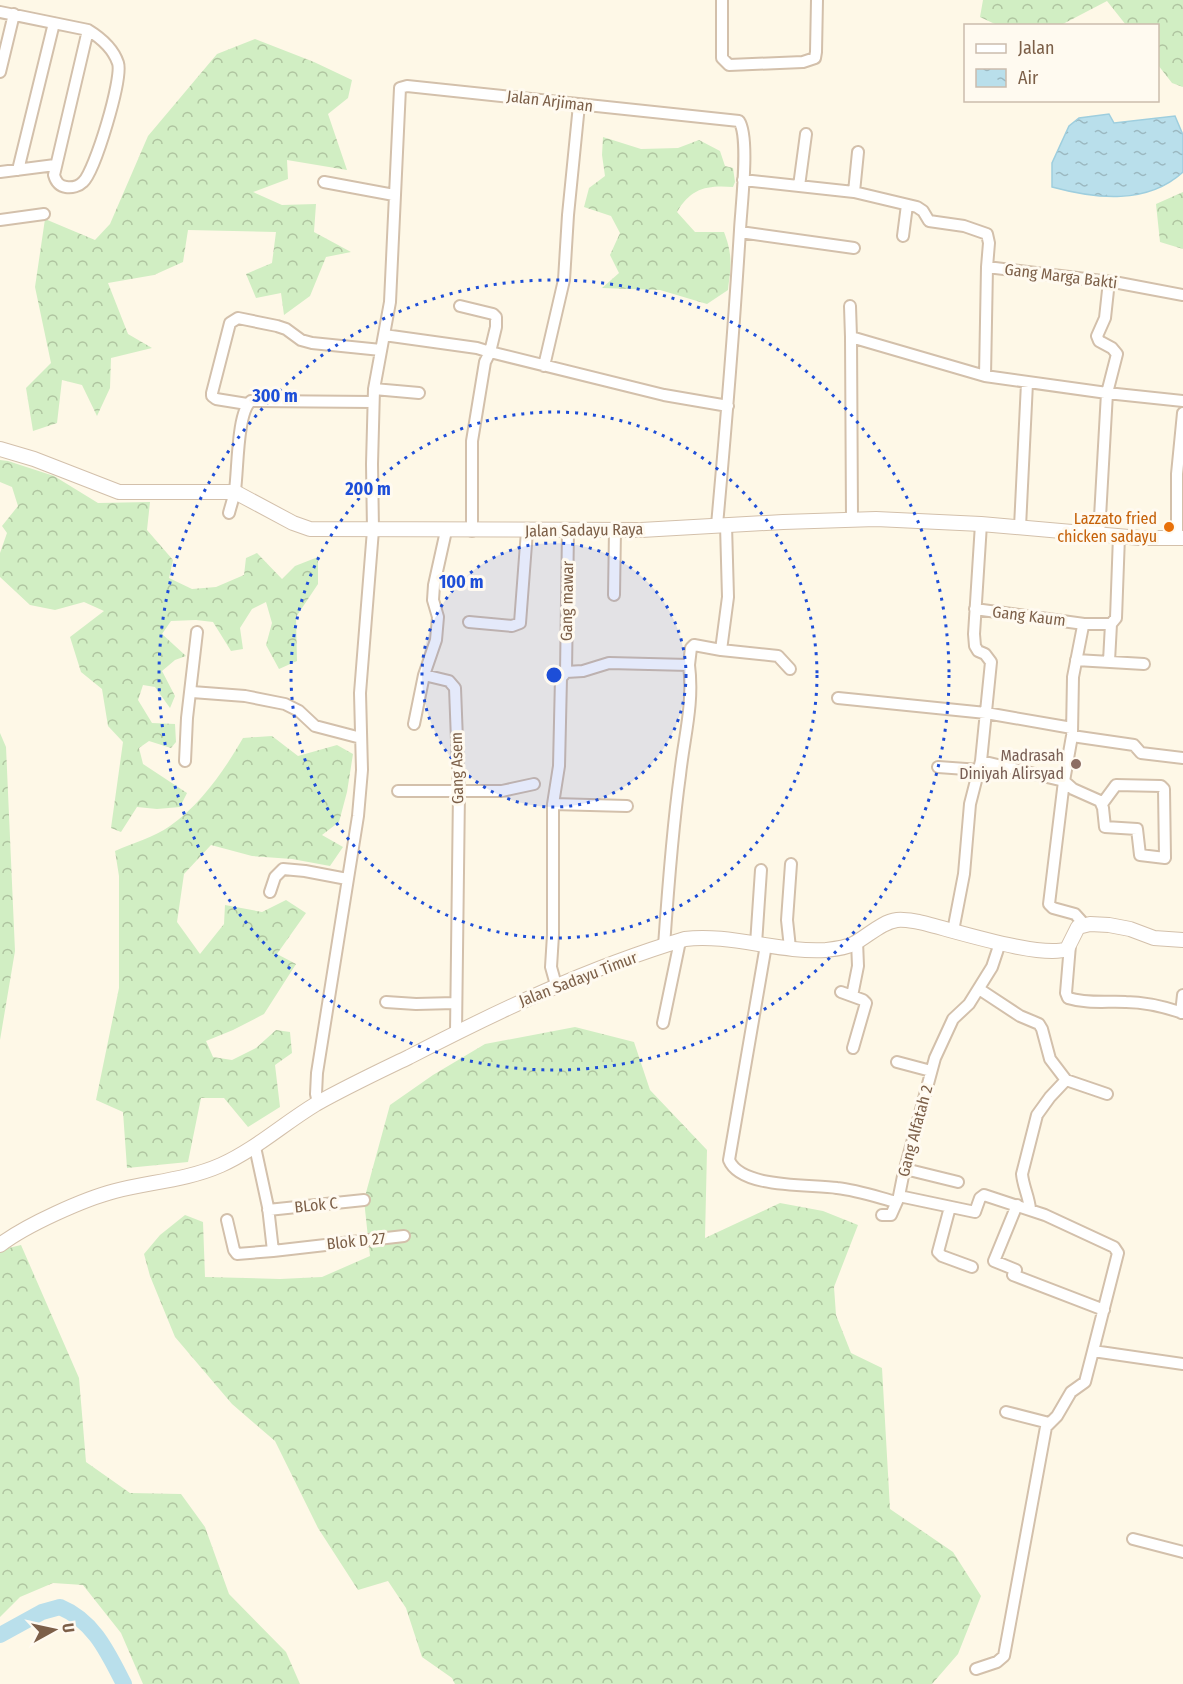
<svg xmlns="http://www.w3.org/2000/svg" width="1183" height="1684" font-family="'Fira Sans Condensed',sans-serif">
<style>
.forest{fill:url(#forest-crowns)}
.water{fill:url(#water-ripples);stroke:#9ecede;stroke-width:1.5}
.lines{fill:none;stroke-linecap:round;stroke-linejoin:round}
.river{stroke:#b9dfeb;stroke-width:16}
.minor-casing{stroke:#d3c0ab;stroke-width:14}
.tertiary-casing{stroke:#d3c0ab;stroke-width:16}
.minor{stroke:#fff;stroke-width:10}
.tertiary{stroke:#fff;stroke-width:14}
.ring{fill:none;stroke:#1d4ed8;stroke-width:3;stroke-dasharray:3 6}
.food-dot{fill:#e8710a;stroke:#fffaf0;stroke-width:2}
.education-dot{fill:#8d6e63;stroke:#fffaf0;stroke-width:2}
.labels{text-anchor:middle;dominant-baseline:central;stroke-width:6;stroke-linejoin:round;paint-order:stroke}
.street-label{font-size:16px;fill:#7c5f48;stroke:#fffaf0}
.food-label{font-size:16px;fill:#c56008;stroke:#fffaf0;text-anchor:end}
.education-label{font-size:16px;fill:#785e54;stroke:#fffaf0;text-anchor:end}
.centre{fill:#1d4ed8;stroke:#fffaf0;stroke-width:3}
.ring-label{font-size:18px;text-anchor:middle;font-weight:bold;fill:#1d4ed8;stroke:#fffaf0;stroke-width:6;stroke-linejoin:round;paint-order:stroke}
</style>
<defs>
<pattern id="forest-crowns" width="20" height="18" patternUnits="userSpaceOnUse" patternTransform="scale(1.5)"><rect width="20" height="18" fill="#d1eec3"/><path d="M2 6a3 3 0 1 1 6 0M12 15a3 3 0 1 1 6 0" fill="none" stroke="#afc4a0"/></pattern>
<pattern id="water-ripples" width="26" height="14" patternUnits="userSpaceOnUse" patternTransform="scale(1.5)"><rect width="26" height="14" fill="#b9dfeb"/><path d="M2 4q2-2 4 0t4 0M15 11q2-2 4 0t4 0" fill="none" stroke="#9bb8c0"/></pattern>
</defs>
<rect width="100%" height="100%" fill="#fef8e7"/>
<path class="forest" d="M983 0H1183V87L1172 83 1158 65V26L1126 25 1107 1 1061 25H997L980 17Z
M255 39 314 62 352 80 348 98 328 114 347 170 287 160 288 179 253 192 282 205 316 204 314 232 351 252 326 257 310 296 284 315 281 293 256 298 246 274 272 263 276 232 188 230 183 262 154 275 108 283 128 334 152 348 111 358 110 388 97 416 82 385 62 380 57 423 33 431 26 388 51 363 35 287 45 219 95 240 110 224 148 136 217 54Z
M603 137 641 149 678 148 699 140 720 151 725 166 733 168 735 182 733 187C707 185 691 188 677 212L695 232H724C733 256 731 265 728 290L707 304 660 290 602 288 619 273 610 255 620 233 611 216 584 207 589 188 605 176 602 155Z
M1183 192V249L1160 242 1156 204Z
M0 460 8 461 54 476 98 503 150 502 147 530 173 560 169 578 192 589 216 587 244 575 246 558 257 553 282 579 295 566 318 557V584L296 617 297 661 279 669 266 645 272 623 266 602 252 609 240 628 243 649 231 651 213 622 196 620 171 621 162 634 186 656 175 660 162 671 175 696 170 708 155 687 143 685 138 700 152 723 175 724 176 742 171 748 149 741 139 748 143 764 187 793 180 807 157 809 137 807 121 832 111 828 123 742 108 726 102 689 81 672 70 637 104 611 84 602 55 610 30 605 0 577V553L7 533 2 526 18 506 12 487 0 482Z
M0 733 6 747 15 951 0 1040Z
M272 736 298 756 337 745 353 754 347 792 339 822 322 835 343 847 330 866 292 859 252 856 211 845 184 874 177 922 200 954 224 924 225 905 262 912 286 900 306 913 277 954 296 964 264 1014 233 1030 206 1041 213 1057 232 1060 256 1048 276 1030 290 1032 292 1053 275 1065 280 1107 248 1127 224 1098H201L188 1162 127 1168 123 1112 96 1100 119 988V876L115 851C133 843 154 837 170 826 201 804 224 771 243 738Z
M575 1027 634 1042 650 1090 707 1150 705 1238 780 1203 823 1211 858 1225 834 1287 836 1315 851 1353 882 1368 890 1509 953 1552 981 1596 958 1654 932 1684H455L452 1678 422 1657 406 1608 388 1581 358 1590 318 1528 275 1441 232 1404 175 1337 150 1276 144 1254 160 1235 185 1215 203 1222 205 1277 280 1279 322 1277 370 1256 364 1200 390 1105 433 1075 485 1044Z
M21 1245 79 1378 86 1462 130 1493 181 1494 205 1527 229 1594 286 1652 300 1684H143L121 1633 83 1585 53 1583 20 1597 0 1617V1250Z"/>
<path class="water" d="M1109 114 1114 123 1175 116 1183 135V172C1147 205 1096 199 1052 187V163L1069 126 1079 118Z"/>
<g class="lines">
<path class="river" d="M0 1635 42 1612 60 1607C94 1621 108 1653 124 1684"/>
<g class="minor-casing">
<path id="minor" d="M722 0V58L729 65 803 62 815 58 816 52 817 0
M0 12 88 30C101 38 113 48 118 63 123 78 95 171 83 182 79 186 72 188 66 187 59 186 56 182 54 175L88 30
M0 72 14 14
M18 170 54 23
M0 172 55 165
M743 180 854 192 917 207 923 211 929 221 964 226 987 234 989 243 987 267
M324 182 394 195
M799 186 806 134
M854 192 858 152
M0 220 44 214
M740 232 854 248
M903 236 907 205
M1109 281 1105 318 1097 336 1099 341 1112 348 1117 354 1107 393 1183 401
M850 306 851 337 985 376
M384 335 477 348 490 352 496 327V317L493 314 460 306
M851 337 852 519
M544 366 564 280 568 215 579 105
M374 389 419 393
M247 404 216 399 212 396V393L230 323 238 318 277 326 286 329 301 340 312 343 381 350
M229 513C231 505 234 497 235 490 238 470 237 412 251 401L373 402
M1020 527 1027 383
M446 531 434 585 433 600 438 617 436 640 424 675 449 681 455 688 459 792 456 1032
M472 531V441L485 362 490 352 664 395 728 406
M1099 535 1107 393 985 376 987 267 1119 283 1183 295
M1177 537V474L1183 413
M614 595 615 530
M975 609 1084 624
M469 622 512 626 520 623 527 531
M721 650 778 656 790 669
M1076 660 1144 664
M1109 661 1111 624
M689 665 691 648 694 645 721 650 728 597 726 525
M566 672 568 530
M192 692 245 696 285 704 299 711 315 726 361 738
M838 698 986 713 1072 728
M414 724 424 675
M1072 733 1073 677 1083 626 1084 624H1111L1116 618 1119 536
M185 761 187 718 197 632
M981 761 1064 781 1072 736 1134 745 1141 753 1183 758
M938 767 980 770
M1064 781 1073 789 1100 801 1103 808 1105 827 1137 829 1140 855 1165 858 1164 789 1161 786 1116 785 1102 804
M1064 781 1049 904 1053 908 1075 914 1084 924
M398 791H502L534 784
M553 804 627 806
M270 892 275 877 283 869 305 871 347 879
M953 931 964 874 970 804 981 761 991 662 985 654 978 651 975 646 974 634 981 524
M1000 943 992 967 969 1004 953 1019 935 1058 903 1176 899 1196 975 1212 980 1198 984 1195 1045 1215 1114 1247 1118 1253 1093 1351 1183 1364
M756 944 761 870
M766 945 729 1160C741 1189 811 1184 837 1188 857 1190 877 1197 896 1202
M1070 945 1066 993 1068 998C1087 1004 1107 1001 1126 1002 1145 1002 1165 1007 1183 1013
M790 948 787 920 791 864
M556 985 551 967 553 935V804L559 766 561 678 566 672 583 671 609 663 689 665C694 704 684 737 680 775 672 832 668 889 664 946
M979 989 1020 1016 1039 1024 1042 1029 1050 1059 1066 1080 1107 1094
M841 992 863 1000 866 1003 853 1048
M852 996 858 966 857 941
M386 1002 416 1004 455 1003
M1181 1013 1183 995
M663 1023 680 941
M897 1062 931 1071
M318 1103 316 1094 317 1073 358 816 362 770 360 693 373 530 372 464 374 389 390 302 400 88 407 86 739 121C750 137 741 208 740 230 734 328 726 426 717 525
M905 1169 958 1182
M1017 1205 994 1261 1016 1270 1013 1275 1104 1310
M950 1207 938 1252 942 1256 972 1267
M1030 1209C1029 1197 1023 1186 1022 1174L1037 1115 1050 1097 1066 1080
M268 1210 364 1200
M882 1215H891L899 1197
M227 1220 234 1250 237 1254 273 1251 268 1207 255 1147
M273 1251 404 1236
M1006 1412 1049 1423
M1133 1539 1183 1552
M976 1669 997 1662 1004 1656 1046 1427 1057 1416 1071 1392 1085 1382 1093 1351"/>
</g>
<g class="tertiary-casing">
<path id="tertiary" d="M0 449 34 459 119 492H235L293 523 310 529 641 530 783 522 876 519 981 524 1140 538H1183
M0 1245C26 1225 84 1199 115 1191 150 1182 187 1180 221 1165 256 1149 283 1124 316 1104 346 1087 378 1072 409 1057 498 1011 588 968 685 939 728 933 781 953 826 950 835 949 845 948 853 944 867 937 881 922 897 920 904 919 912 921 919 922 950 929 1041 959 1067 949L1078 927 1090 924 1109 925 1130 929 1154 938 1183 940"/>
</g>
<use href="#minor" class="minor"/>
<use href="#tertiary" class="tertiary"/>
</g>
<circle cx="554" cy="675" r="132" fill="#1d4ed8" fill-opacity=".12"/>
<g class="ring">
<circle cx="554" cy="675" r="132"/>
<circle cx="554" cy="675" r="263"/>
<circle cx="554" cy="675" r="395"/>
</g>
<circle class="food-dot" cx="1169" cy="527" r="6"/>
<circle class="education-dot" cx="1076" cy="764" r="6"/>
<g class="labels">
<g class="street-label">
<text transform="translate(550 101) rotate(7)">Jalan Arjiman</text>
<text transform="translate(1061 276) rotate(7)">Gang Marga Bakti</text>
<text transform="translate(584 530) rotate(-1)">Jalan Sadayu Raya</text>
<text transform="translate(567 601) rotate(-89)">Gang mawar</text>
<text transform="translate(1029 616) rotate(7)">Gang Kaum</text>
<text transform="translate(457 768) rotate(-91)">Gang Asem</text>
<text transform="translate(578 979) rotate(-21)">Jalan Sadayu Timur</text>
<text transform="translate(915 1131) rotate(-75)">Gang Alfatah 2</text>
<text transform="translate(316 1205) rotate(-6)">BLok C</text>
<text transform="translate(356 1241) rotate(-6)">Blok D 27</text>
</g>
<g class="food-label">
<text x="1157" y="518">Lazzato fried<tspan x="1157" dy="18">chicken sadayu</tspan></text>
</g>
<g class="education-label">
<text x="1064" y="755">Madrasah<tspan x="1064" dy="18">Diniyah Alirsyad</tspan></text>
</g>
</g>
<circle cx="554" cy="675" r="9" class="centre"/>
<g class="ring-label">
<text x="275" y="402">300 m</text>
<text x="368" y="495">200 m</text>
<text x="461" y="588">100 m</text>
</g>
<rect x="964" y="24" width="195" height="78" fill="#fffaf0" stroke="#cbbcad" stroke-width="1.5"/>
<rect x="976" y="44" width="30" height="9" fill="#ffffff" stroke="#cbbcad" stroke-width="1.5"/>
<text x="1018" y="54" font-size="18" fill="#7c5f48">Jalan</text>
<rect x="976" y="69" width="30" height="18" fill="url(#water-ripples)" stroke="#cbbcad" stroke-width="1.5"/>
<text x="1018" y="84" font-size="18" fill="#7c5f48">Air</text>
<g transform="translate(54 1630) rotate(82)" stroke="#fffaf0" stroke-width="4.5" paint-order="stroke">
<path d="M0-4.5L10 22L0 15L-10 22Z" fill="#7c5f48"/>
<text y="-9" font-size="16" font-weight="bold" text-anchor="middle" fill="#7c5f48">U</text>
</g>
</svg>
